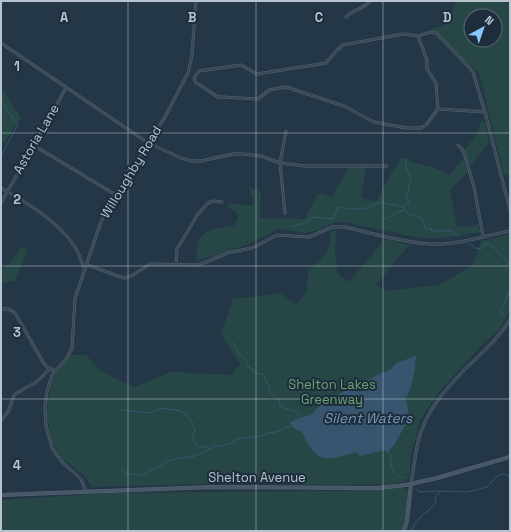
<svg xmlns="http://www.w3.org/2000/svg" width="511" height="532" font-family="'Space Grotesk',sans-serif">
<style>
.green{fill:#274746;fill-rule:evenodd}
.water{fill:#37556e}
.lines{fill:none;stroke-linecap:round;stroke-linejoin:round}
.stream{stroke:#37556e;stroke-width:1}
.minor-casing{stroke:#586672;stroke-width:3}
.secondary-casing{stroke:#586672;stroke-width:4}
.minor{stroke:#394855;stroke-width:2}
.secondary{stroke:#475869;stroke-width:3}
.grid{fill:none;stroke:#b7c3ce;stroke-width:1;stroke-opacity:0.55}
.labels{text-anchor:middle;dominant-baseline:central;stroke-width:4;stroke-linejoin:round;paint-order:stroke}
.street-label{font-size:13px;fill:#b7c3ce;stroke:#1e2d3b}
.park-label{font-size:13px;fill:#6ca271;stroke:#1e2d3b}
.water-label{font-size:14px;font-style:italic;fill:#7497b4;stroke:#1e2d3b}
.grid-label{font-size:13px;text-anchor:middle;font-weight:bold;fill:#b7c3ce;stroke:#1e2d3b;stroke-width:4;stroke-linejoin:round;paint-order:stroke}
</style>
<rect width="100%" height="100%" fill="#243746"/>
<path class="green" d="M456 1H510V174L504 175 479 73 431 29 447 24ZM471 16H495V40H471Z
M1 90 5 93 21 118 4 143 1 138Z
M481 121 485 122 489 143 470 166 464 150 476 136Z
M402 157 415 163 435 168 449 175 463 159 467 172 450 191 457 227 478 225 481 232C460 235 440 240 419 238L344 222H337L315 231 306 233 280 229 274 231 249 244 196 261C197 256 196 250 197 245 201 229 221 227 234 226L239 215 227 206 228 203 252 206 254 201 249 188 260 191 261 194 260 218 305 219 318 193 332 197 348 168 366 167 361 197 376 202 393 170Z
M336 230 335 252 337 273 349 282 385 239 409 245 376 285 386 291 439 285 473 265 481 241 510 234V311L498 331 480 347 438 393 421 419 414 443 410 461V477L406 481 389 484 317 485 242 483 92 487 84 476 61 457 52 442 47 414 50 389 54 376 72 355H86L100 370 116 379 134 387 172 372 231 375 240 364 221 334 233 299 281 293 296 305 306 293 308 271C319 261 336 249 329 232Z
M22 247 28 250 15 281 1 283V270L9 264Z
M403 487 408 492 405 519 402 531H1V500L110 493 341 491Z"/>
<path class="water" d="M416 356C415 369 413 388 405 399L407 404 408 410 406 424 394 445 387 453 385 450 360 456 357 452C341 456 322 466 311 448 307 443 305 437 301 431 296 430 292 428 290 422L299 418 311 415 321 404 341 393 354 384 368 381 377 375 390 370 396 363Z"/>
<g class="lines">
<path class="stream" d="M1 101C7 108 11 118 18 124L1 156
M403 207 409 203 405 195 408 194 409 183 411 181C410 172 403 167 407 159
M382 219C391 218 395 211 405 210
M291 227 302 224 315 217 333 219 338 207C344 206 345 209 351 209 357 210 360 206 367 209L380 202 403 207 408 214 421 218 423 223 427 230 431 228 432 231H451L459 237
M469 243 475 248 481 249 486 243 490 244 510 264
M503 315 500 311 504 305 510 288
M232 342C235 345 234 348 237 351 243 358 245 356 248 367L251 368 253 372 264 375 267 384 270 386V392L279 400 280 406C288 411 290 407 299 414V418
M121 410 150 413 162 408 181 411 188 416 192 422 195 431C191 437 194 441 198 447L204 446 210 449 214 446H221L232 443 236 439 261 436 265 434 280 431 286 427 291 426
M389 451C393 461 388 470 399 477H403
M121 469 126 474 143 475 155 468 160 467C164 459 186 458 195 456 199 455 205 451 209 449
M416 489 419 492 434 491 467 492 487 487 498 475 504 474 510 477
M409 531 413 528 415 523 418 522V519L421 518 423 514 426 513 429 510 430 508 433 506 436 501 435 498 440 492"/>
<g class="minor-casing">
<path id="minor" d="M346 17C353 9 363 10 370 1
M403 34 418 36 427 60V69L436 83 438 109 426 125 421 128H406L374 122 344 106 286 87 269 90 258 99 223 97H218L195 82 194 78 199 71 241 65 257 74 326 63 337 50 343 45Z
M418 36 431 32 436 33 467 65 473 72 485 112 510 210
M1 43 148 143 181 158 192 161H201L233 154H243L261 156 280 163 305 166H387
M439 109 485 112
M33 145 116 195
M458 145 462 149 464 153 474 187 483 236
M1 188C28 204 57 220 75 247 80 254 81 263 85 270
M1 203 66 88
M285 213 280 163 286 131
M87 265 118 276 125 278 131 276 150 264 197 265 204 263 227 253 252 248 277 235 309 237 332 227H345C372 233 404 243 432 244 457 245 485 236 510 231
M176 265 177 249 198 214 208 203 213 201 222 202
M1 309H9L15 313 43 362 47 367 55 371
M1 421 9 410 14 395 25 388 35 383 50 369
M411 484C414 468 415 453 419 438 427 408 448 387 469 365 484 351 500 337 510 319
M86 492 81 479 63 463 52 448 46 425 45 406 47 392 52 375 67 358 72 348 75 298 101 222 109 204 165 117 188 73 192 55 196 1"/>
</g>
<g class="secondary-casing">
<path id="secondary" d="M1 495 211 487 377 488 406 485 437 478 510 457
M404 531 407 521 411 484"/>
</g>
<use href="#minor" class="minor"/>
<use href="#secondary" class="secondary"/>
</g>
<path class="grid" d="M128 1V531M256 1V531M383 1V531M1 133H510M1 266H510M1 399H510"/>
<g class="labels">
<g class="street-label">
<text transform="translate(36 139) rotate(-60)">Astoria Lane</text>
<text transform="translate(131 172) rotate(-59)">Willoughby Road</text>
<text x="257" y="477">Shelton Avenue</text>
</g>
<g class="park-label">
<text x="332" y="384">Shelton Lakes<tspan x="332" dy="15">Greenway</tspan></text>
</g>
<g class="water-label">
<text x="368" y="418">Silent Waters</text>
</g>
</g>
<g class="grid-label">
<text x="64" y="22">A</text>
<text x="192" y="22">B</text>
<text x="319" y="22">C</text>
<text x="447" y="22">D</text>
<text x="17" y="71">1</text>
<text x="17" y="204">2</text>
<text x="17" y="337">3</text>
<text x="17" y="470">4</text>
</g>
<rect width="511" height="532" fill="none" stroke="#b7c3ce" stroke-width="4"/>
<g transform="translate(483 28) rotate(40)"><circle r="19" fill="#1e2d3b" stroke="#5b6976"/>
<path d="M0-3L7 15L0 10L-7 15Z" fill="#8bc7ff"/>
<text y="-6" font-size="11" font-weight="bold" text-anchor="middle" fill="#b7c3ce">N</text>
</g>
</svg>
